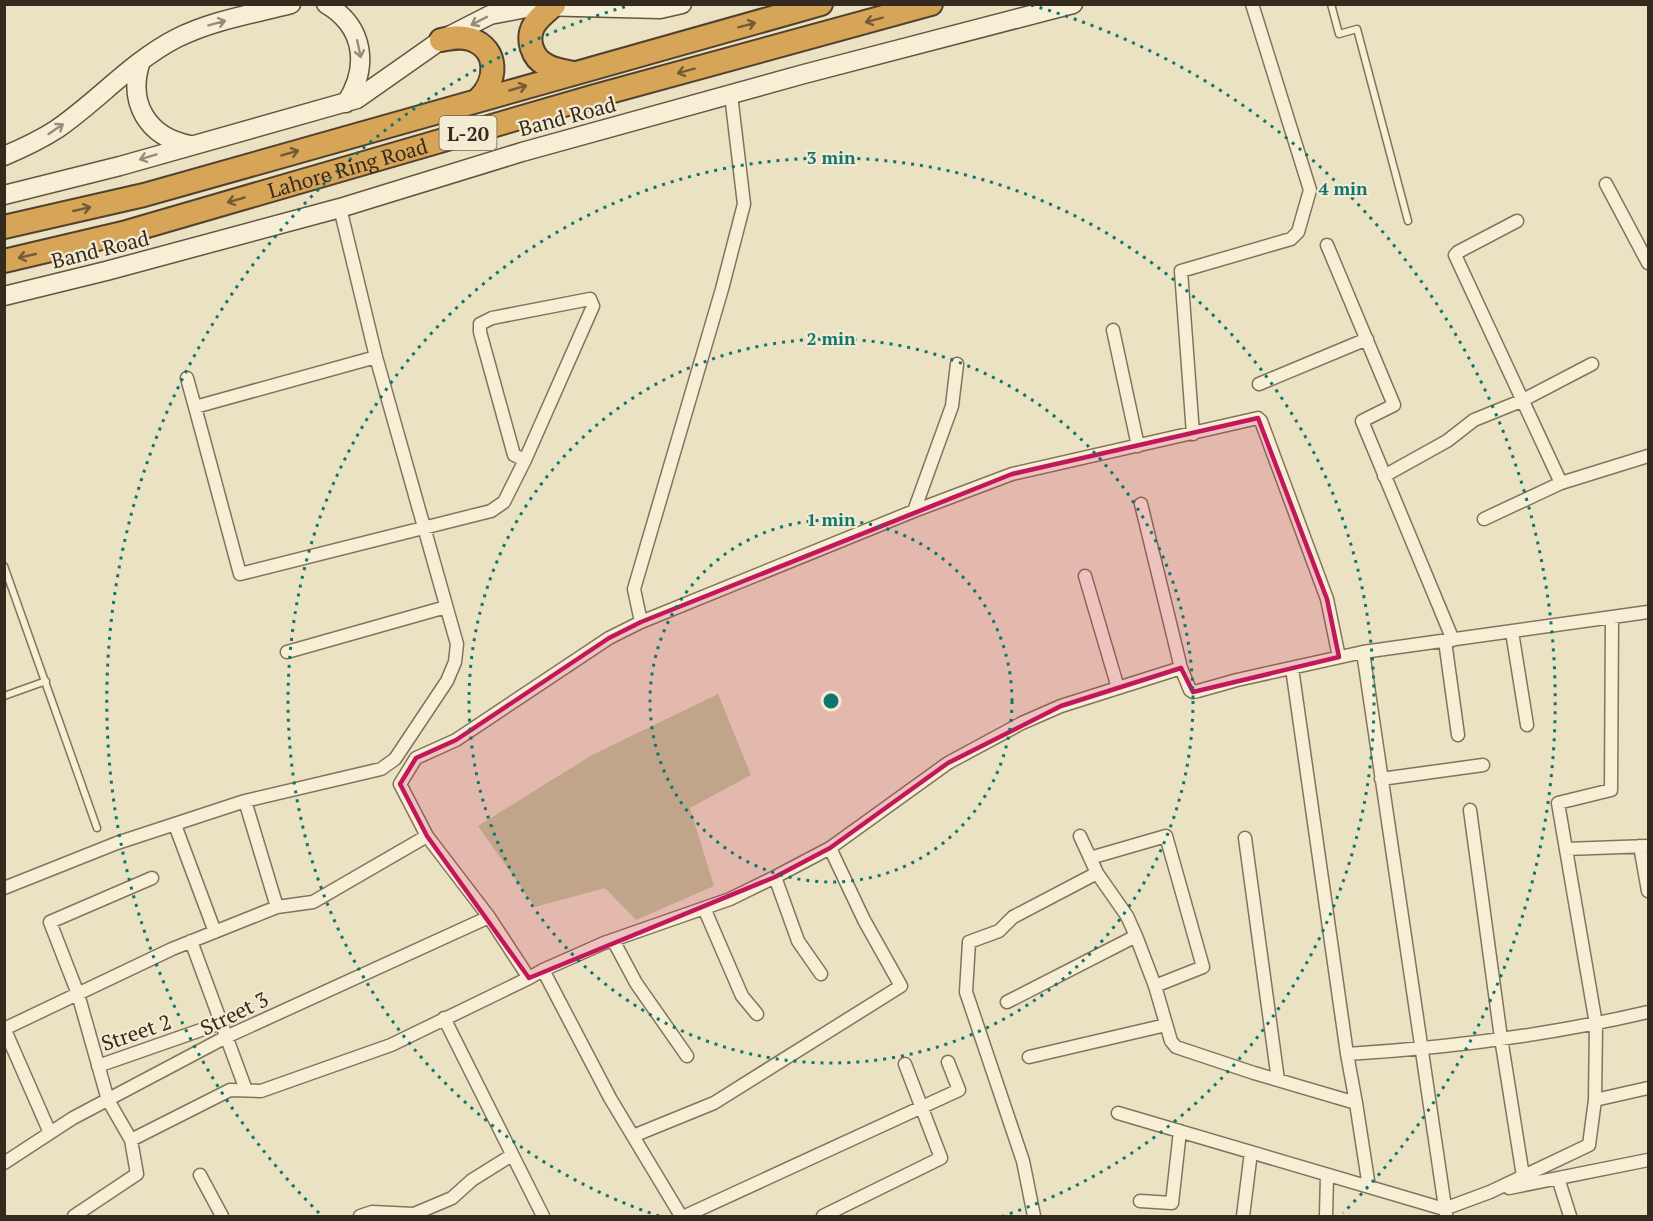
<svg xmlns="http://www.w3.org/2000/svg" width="1653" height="1221" font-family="'PT Serif',serif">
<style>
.green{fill:#c0c898}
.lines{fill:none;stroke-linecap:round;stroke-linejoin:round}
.service-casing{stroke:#84735b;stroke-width:9}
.minor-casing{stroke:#84735b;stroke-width:15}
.secondary-casing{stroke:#66543e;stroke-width:21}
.motorway-casing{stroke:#52412f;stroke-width:26}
.service{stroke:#f7eed6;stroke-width:6}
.minor{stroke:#f7eed6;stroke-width:12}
.secondary{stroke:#f7eed6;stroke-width:18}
.motorway{stroke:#d6a558;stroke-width:22}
.oneway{stroke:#755b35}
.oneway2{stroke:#968c7a}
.marked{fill:#c2185b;fill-opacity:0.2;stroke:#c2185b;stroke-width:4.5;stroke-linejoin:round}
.ring{fill:none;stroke:#0f766e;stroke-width:3;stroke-dasharray:3 6}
.labels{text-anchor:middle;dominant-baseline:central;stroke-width:4.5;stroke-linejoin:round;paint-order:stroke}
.shield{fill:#f3ebd2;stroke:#6e6454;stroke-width:1.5}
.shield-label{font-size:20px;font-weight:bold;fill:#352a1e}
.street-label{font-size:21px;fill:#352a1e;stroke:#f3ebd2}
.centre{fill:#0f766e;stroke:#f3ebd2;stroke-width:3}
.ring-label{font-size:18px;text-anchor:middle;font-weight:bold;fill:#0f766e;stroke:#f3ebd2;stroke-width:4.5;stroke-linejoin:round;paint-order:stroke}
</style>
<rect width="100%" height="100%" fill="#ebe1c3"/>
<path class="green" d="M718 694 751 775 690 808 714 886 636 920 605 888 535 907 478 826 592 755Z"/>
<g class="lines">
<g class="service-casing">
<path id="service" d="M1331 4 1339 34 1357 29 1408 221
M4 566 97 828
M4 696 46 681"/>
</g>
<g class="minor-casing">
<path id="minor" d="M1606 184 1648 263
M1517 221 1458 252 1455 255 1561 483 1648 456
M1327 245 1394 405 1362 421 1453 640
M1113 330 1138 446
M187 378 195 407 376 357
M1259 384 1367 339
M195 407 240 574 491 511 504 502 525 460 514 455 480 332V324L492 318 590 299 593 306 590 313 525 460
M1193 434 1181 271 1291 239 1298 232 1310 190 1252 4
M1384 476 1447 441 1474 420 1521 401 1592 364
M1141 504 1181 668
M914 511 952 406 957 364
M1484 519 1561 483
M1085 576 1118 688
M641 622 634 589 722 289 744 204 731 95
M1512 632 1527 725
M1445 641 1458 735
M287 652 446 607
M1363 652 1446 1214
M1292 668 1347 1054
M1381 779 1483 765
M245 801 277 907
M1470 810 1501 1038 1523 1176
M175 825 215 932
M427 836 489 917 529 978 543 970 610 1098 681 1216
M1080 836 1097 873 1127 916 1136 936 1155 986 1171 1041 1176 1047 1254 1073 1356 1103 1347 1054C1448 1048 1550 1035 1648 1012
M1245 838 1278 1080
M1640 846 1648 891
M1566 849 1648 846
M1090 858 1166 836 1203 967 1155 986
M775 877 798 941 821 974
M152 878 50 922 78 994 108 1100 131 1140 230 1090 261 1091 391 1045 529 978
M4 888 117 843 245 801 381 769 395 759 447 681 455 662 457 644 376 357 340 208
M704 908 742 996 757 1014
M613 940 636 983 687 1056
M191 941 246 1090
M543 970 604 943 730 899 775 877 830 848 948 763 1022 723 1061 706 1181 668 1190 690 1193 692 1198 691 1237 680 1363 652 1648 612
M1007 1002 1136 936
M444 1018 543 1216
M4 1028 50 1133
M4 1029 172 949 277 907 313 902 427 836 400 784 416 758 456 740 609 638 641 622 914 511 1012 474 1258 418 1261 421 1327 599 1339 657
M1029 1057 1166 1025
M98 1066 221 1023
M1595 1100 1596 1024 1558 803 1611 790 1612 618
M1356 1103 1369 1187
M1118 1113 1444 1209 1490 1192 1589 1145 1595 1100 1648 1088
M633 1136 714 1103 901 986 864 920 830 848
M4 1163 73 1118 226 1037 489 917
M200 1175 222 1216
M1558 1178 1570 1216
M1509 1188 1648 1160
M1140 1201 1172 1203 1180 1131
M74 1216 137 1174 131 1140
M360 1216 372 1212 414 1214 452 1198 472 1180 512 1155
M685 1216 959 1090 948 1062
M823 1216 941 1158 905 1064
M1034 1216 1023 1161 966 992 969 942 999 931 1013 917 1097 873
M1243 1216 1251 1152
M1326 1216 1327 1175"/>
</g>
<g class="secondary-casing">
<path id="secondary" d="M326 4C365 27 369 67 346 103
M141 61C127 102 147 137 190 145
M4 156C23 148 40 140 57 129 99 100 132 61 177 38 213 20 253 14 291 4
M4 195 120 166 357 99 441 40 490 15 536 6 660 9 682 4
M4 296 106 271 340 208 522 152 804 74 1073 4"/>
</g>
<g class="motorway-casing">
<g id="motorway">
<path d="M554 5C547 11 539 17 534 25 526 39 532 58 546 65 554 70 564 71 573 73"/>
<path d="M441 40C451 38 460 36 470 39 500 49 497 82 478 100"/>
<path d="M4 227 144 195 821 4"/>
<path id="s1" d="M4 261 123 233 595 96 931 4"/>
</g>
</g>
<use href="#service" class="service"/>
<use href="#minor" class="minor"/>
<use href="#secondary" class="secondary"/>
<use href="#motorway" class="motorway"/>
</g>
<defs><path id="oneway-shaft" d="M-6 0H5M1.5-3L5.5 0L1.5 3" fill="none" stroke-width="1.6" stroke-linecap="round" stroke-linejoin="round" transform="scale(1.5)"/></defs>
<g class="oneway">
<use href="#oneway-shaft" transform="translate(874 20) rotate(165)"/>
<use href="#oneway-shaft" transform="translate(747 25) rotate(-15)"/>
<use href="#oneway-shaft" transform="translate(686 71) rotate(165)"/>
<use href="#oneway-shaft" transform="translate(518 88) rotate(-16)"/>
<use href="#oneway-shaft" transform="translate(290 153) rotate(-16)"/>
<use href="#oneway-shaft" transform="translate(236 200) rotate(164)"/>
<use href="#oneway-shaft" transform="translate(82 209) rotate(-13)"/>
<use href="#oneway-shaft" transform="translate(27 256) rotate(167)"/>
</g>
<g class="oneway2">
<use href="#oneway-shaft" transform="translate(479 21) rotate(153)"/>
<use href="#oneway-shaft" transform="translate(217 23) rotate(-15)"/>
<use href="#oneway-shaft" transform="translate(359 49) rotate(78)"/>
<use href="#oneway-shaft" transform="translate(56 129) rotate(-34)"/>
<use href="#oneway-shaft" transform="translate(148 157) rotate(163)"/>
</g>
<path class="marked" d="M1258 418 1327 599 1339 657 1193 692 1181 668 1061 706 948 763 830 848 775 877 529 978 427 836 400 784 416 758 456 740 609 638 641 622 1012 474Z"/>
<g class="ring">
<circle cx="831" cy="701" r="181"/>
<circle cx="831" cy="701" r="362"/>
<path d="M659 1216A543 543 0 1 1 1003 1216"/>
<path d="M319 1213A724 724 0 0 1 631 5M1031 5A724 724 0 0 1 1343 1213"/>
</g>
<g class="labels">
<rect class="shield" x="439.5" y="116" width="57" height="34" rx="4.5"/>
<g class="shield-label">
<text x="468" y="133">L-20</text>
</g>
<g class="street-label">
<text transform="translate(567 116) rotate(-15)">Band Road</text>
<text stroke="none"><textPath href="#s1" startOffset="356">Lahore Ring Road</textPath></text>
<text transform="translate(100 249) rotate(-14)">Band Road</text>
<text transform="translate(234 1013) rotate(-26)">Street 3</text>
<text transform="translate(136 1032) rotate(-19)">Street 2</text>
</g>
</g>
<circle cx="831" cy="701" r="9" class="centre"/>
<g class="ring-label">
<text x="831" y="164">3 min</text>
<text x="1343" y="195">4 min</text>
<text x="831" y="345">2 min</text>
<text x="831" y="526">1 min</text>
</g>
<rect width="1653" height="1221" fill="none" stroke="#352a1e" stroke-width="12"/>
</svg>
